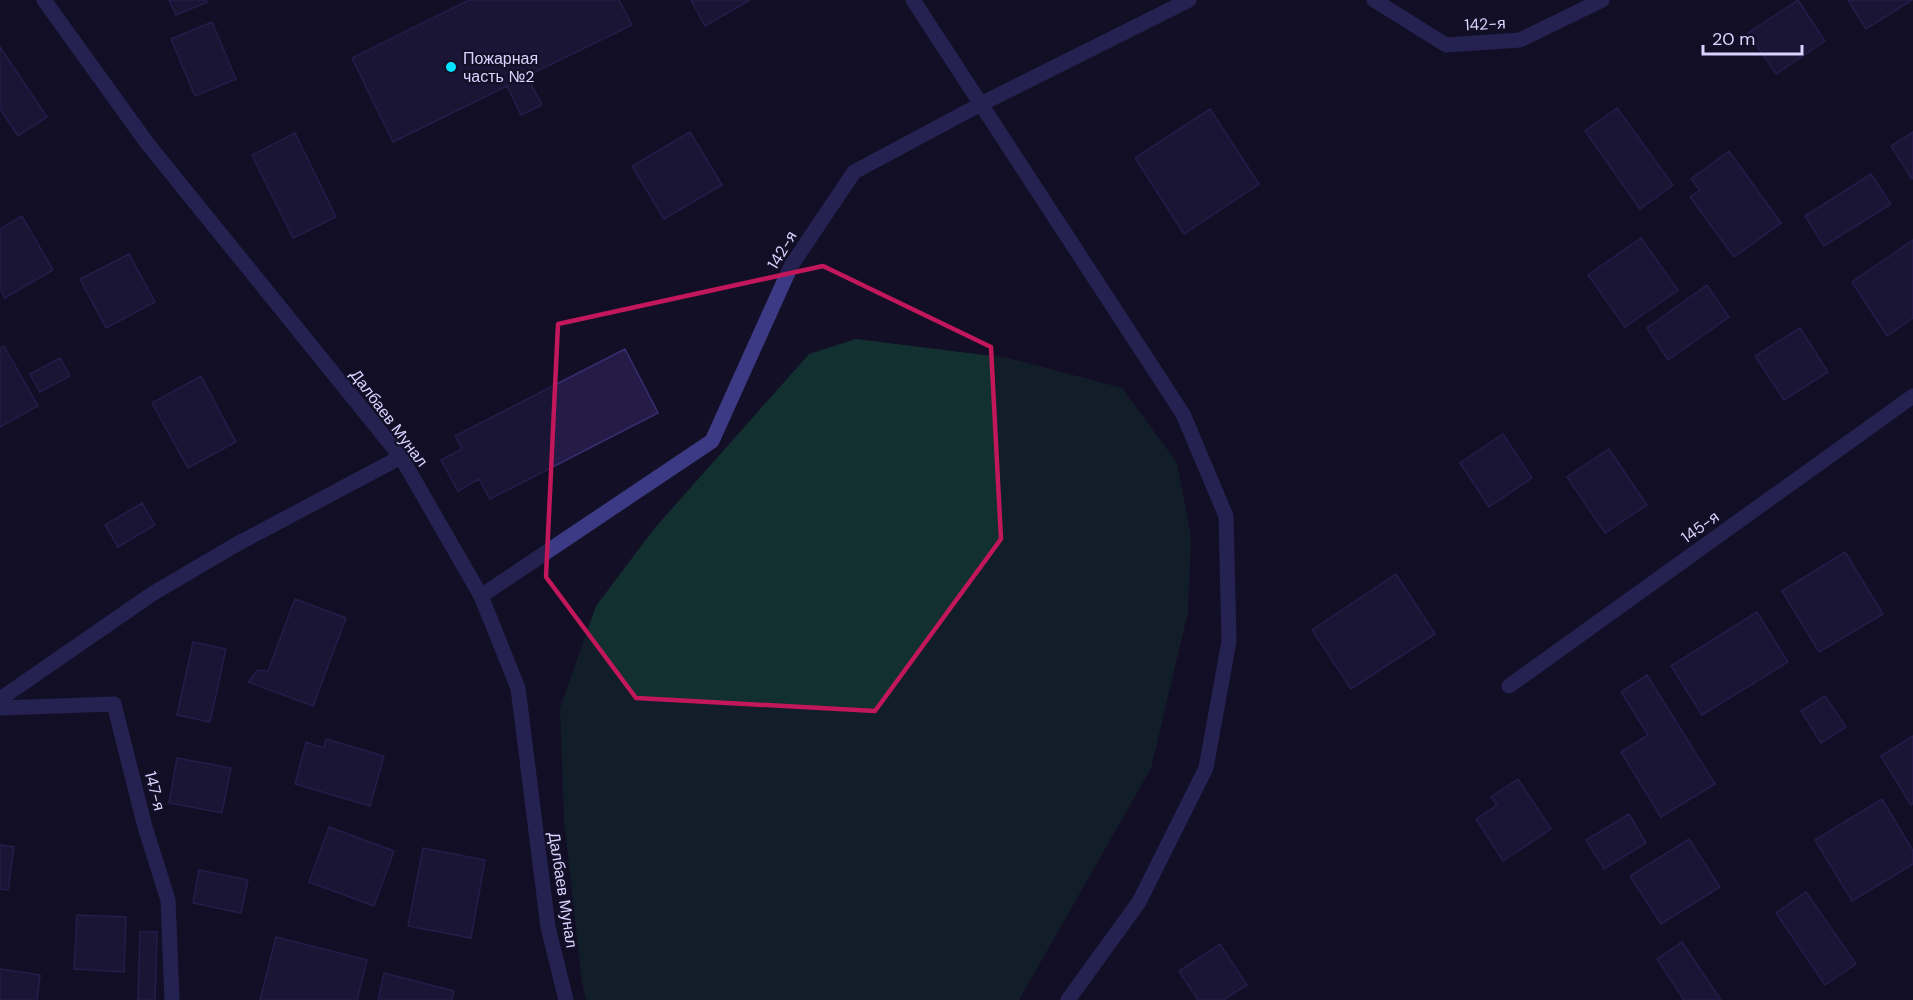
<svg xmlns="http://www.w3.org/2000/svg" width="1913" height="1000" font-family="'DM Sans',sans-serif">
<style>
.green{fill:#12302f}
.building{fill:#241b47;stroke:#3b2d73;stroke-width:1.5}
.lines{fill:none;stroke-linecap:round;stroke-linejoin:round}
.minor{stroke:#3d3a85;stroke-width:15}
.marked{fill:none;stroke:#c2185b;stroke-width:4.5;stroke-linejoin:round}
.poi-dot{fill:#00e5ff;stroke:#130f26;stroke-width:2}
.labels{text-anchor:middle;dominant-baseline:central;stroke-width:4.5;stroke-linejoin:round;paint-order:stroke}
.street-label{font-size:16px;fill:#d9d4ff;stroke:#130f26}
.poi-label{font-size:16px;fill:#d9d4ff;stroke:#130f26;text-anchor:start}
</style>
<rect width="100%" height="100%" fill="#130f26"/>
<path class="green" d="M856 339 1008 358 1122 388 1177 463 1191 537 1188 612 1151 768 1019 1000H586L582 982 564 819 560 708 596 606 654 529 809 354Z"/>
<path class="building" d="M169 0H206L207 2 176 15Z
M469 0H619L632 25 527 76 542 105 521 115 507 86 393 142 352 58Z
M691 0H750L705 26Z
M1798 0 1825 41 1776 74 1748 33Z
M1848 0H1912L1866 29Z
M212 22 236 79 195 96 171 39Z
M0 47 47 117 18 136 0 109Z
M1617 108 1673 185 1640 209 1585 131Z
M1210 109 1259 184 1184 234 1135 158Z
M690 132 722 185 664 219 632 166Z
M1913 132V178L1912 179 1891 146Z
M295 133 336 217 293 238 252 155Z
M1729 151 1781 223 1734 257 1690 197 1700 190 1691 179Z
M1871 174 1891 204 1824 246 1805 216Z
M22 216 53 270 5 298 0 289V229Z
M1641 238 1678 290 1625 327 1588 275Z
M1913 240V318L1887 336 1852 282Z
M129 254 155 302 106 328 80 279Z
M1707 285 1729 317 1668 360 1647 328Z
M1800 328 1828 372 1784 400 1755 356Z
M4 346 38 406 0 427V348Z
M625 349 658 413 490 499 479 479 458 491 441 460 462 449 455 436Z
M60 358 70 376 40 392 30 374Z
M201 376 236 442 188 468 152 403Z
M1503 434 1532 478 1489 507 1460 463Z
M1609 449 1647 505 1605 533 1567 477Z
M142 503 155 525 118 547 105 525Z
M1845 552 1883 614 1819 652 1782 591Z
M1396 574 1435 634 1351 689 1312 630Z
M295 599 346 618 313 706 248 682 258 670 268 671Z
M1757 612 1788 662 1702 715 1671 666Z
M193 642 226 649 210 722 177 715Z
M1647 675 1715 784 1661 817 1621 752 1648 735 1621 692Z
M1825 696 1846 727 1821 743 1801 711Z
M1913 736V803L1911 805 1881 756Z
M326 739 384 756 370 806 295 784 306 742 324 748Z
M177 758 231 768 222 813 169 803Z
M1518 779 1551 829 1503 861 1476 819 1497 805 1491 797Z
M1882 799 1913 851V864L1852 901 1815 840Z
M1629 814 1646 843 1604 869 1586 840Z
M329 827 394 851 374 906 309 882Z
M1689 839 1720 887 1661 924 1630 876Z
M0 845 14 847 8 890 0 889Z
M423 848 485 860 471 938 408 926Z
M199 870 248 880 241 913 193 903Z
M1806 892 1856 964 1825 985 1776 913Z
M77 915 126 917 124 972 74 969Z
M140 932H157L155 1000H138Z
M276 937 367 960 357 1000H260Z
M1682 942 1721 1000H1684L1657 959Z
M1220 944 1247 985 1223 1000H1198L1179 971Z
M0 969 40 975 37 1000H0Z
M384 973 454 991 452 1000H378Z"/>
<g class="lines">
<path class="minor" d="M44 0 147 143 401 457 481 596 518 688 548 927 566 1000
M913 0 1183 414 1226 516 1229 641 1206 768 1139 902 1068 1000
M1374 0 1446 45 1520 40 1602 0
M481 596 712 441 791 266 854 172 981 104 1189 0
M1509 686 1913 396
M0 699 152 594 237 544 401 457
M0 708 114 704 145 827 168 900 172 1000"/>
</g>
<path d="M0 0H1913V1000H0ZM823 266 991 347 1001 539 875 711 636 698 546 577 558 324Z" fill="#130f26" fill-opacity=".55" fill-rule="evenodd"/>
<path class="marked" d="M823 266 991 347 1001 539 875 711 636 698 546 577 558 324Z"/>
<circle class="poi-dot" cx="451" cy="67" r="6"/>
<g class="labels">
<g class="street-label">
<text transform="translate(1485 24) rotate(-3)">142-я</text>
<text transform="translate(782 250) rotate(-59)">142-я</text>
<text transform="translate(389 418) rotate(53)">Далбаев Мунал</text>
<text transform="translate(1700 527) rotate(-36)">145-я</text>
<text transform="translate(155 791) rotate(76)">147-я</text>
<text transform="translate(563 890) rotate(81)">Далбаев Мунал</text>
</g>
<g class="poi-label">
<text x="463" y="58">Пожарная<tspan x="463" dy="18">часть №2</tspan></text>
</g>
</g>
<path d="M1703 45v9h99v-9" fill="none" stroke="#d9d4ff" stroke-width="3"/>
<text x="1712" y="45" font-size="18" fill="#d9d4ff" stroke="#130f26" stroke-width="4.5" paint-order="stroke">20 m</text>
</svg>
